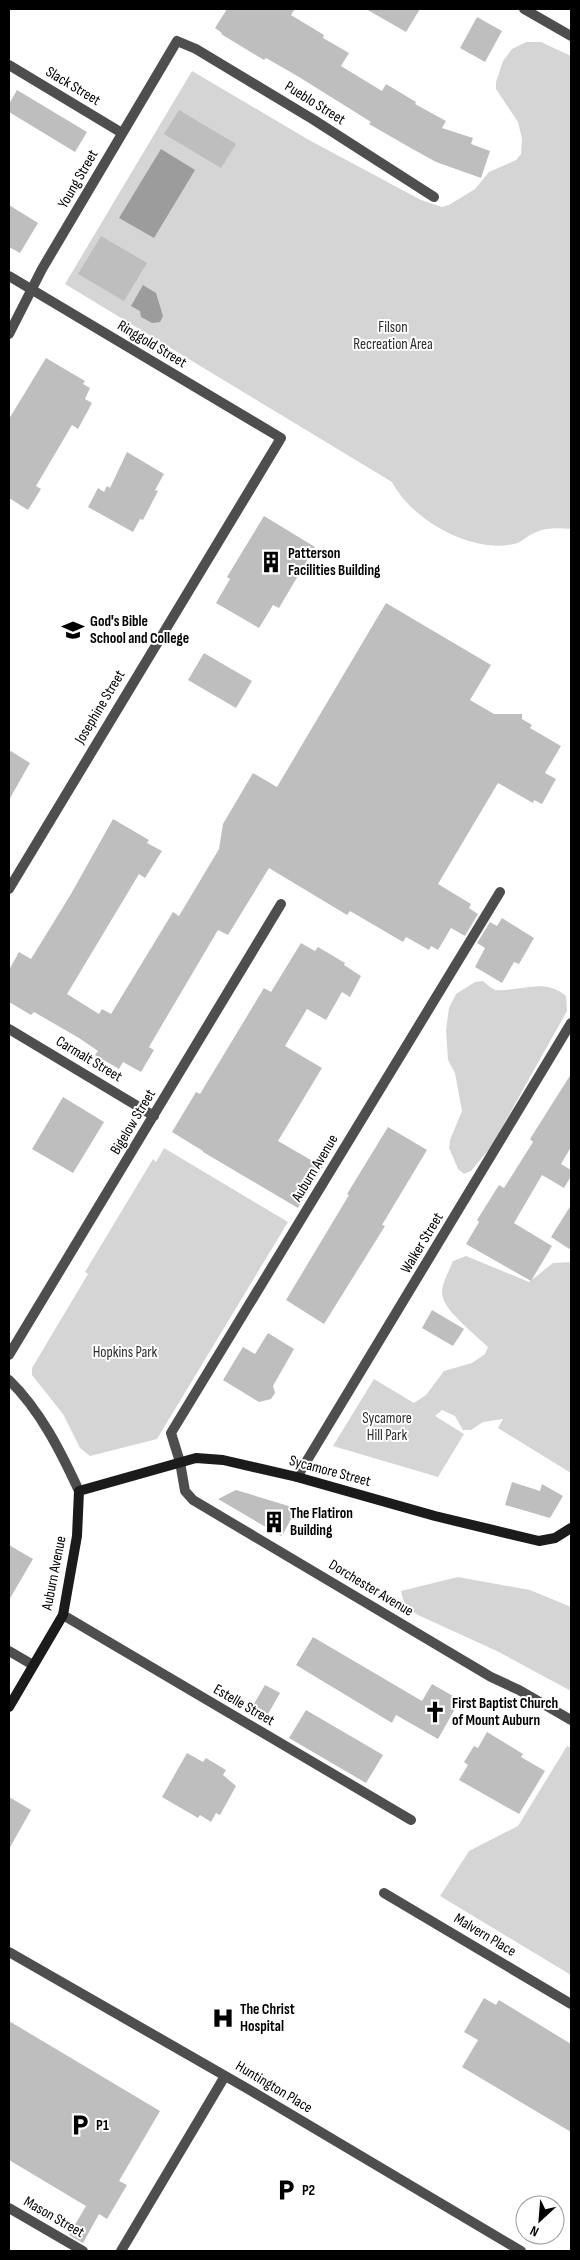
<svg xmlns="http://www.w3.org/2000/svg" width="580" height="2260" font-family="'Sofia Sans Condensed',sans-serif">
<style>
.green{fill:#d5d5d5}
.water{fill:#9c9c9c}
.building{fill:#bebebe}
.lines{fill:none;stroke-linecap:round;stroke-linejoin:round}
.minor{stroke:#4e4e4e;stroke-width:10}
.tertiary{stroke:#4e4e4e;stroke-width:10}
.secondary{stroke:#1b1b1b;stroke-width:10}
.labels{text-anchor:middle;dominant-baseline:central;stroke-width:4;stroke-linejoin:round;paint-order:stroke}
.street-label{font-size:15px;fill:#000;stroke:#fff}
.park-label{font-size:15px;fill:#2c2c2c;stroke:#fff}
.poi-label{font-size:15px;font-weight:bold;fill:#000;stroke:#fff;text-anchor:start}
</style>
<rect width="100%" height="100%" fill="#fff"/>
<path class="green" d="M526 42H541L571 56V529C558 528 546 527 534 533 527 536 521 543 514 544 471 554 411 519 392 482L65 284 192 71 309 140 421 200 442 207 449 205 475 189 489 172 516 160 521 154 522 139 518 122 496 89V82L503 61 512 49Z
M483 981C487 984 491 989 496 990 520 992 544 977 566 996L567 1011 491 1147 471 1171 464 1174 458 1169 449 1148 450 1140 462 1111 455 1073 448 1060 446 1030 449 1008 456 994 475 982Z
M164 1148 288 1222 157 1439 90 1456 80 1448 63 1414 32 1375V1368L88 1274 85 1272 153 1159 156 1162Z
M466 1256 529 1282 553 1263 571 1262V1473L498 1428 503 1419 483 1422 471 1430H463L455 1416 442 1410 435 1416 464 1434 438 1477 333 1446 374 1379 414 1403 426 1395 444 1371 472 1363 485 1354 488 1347C476 1335 448 1314 443 1298 439 1287 449 1272 453 1261Z
M458 1577 530 1590 571 1607V1691L499 1652 418 1615 405 1606 401 1591Z
M567 1746 571 1748V1975L440 1896 469 1851 518 1826Z"/>
<path class="water" d="M161 149 195 170 154 238 119 218Z
M143 285 156 293 163 316 160 322 152 323 141 317 140 311 131 306Z"/>
<path class="building" d="M227 9H295L291 15 324 35 323 38 349 53 341 66 382 91 386 84 416 102 415 104 446 121 442 128 473 138 471 144 490 151 481 178 436 162 409 147 369 124 371 122 299 77 266 58 264 60 221 34 222 33 215 28Z
M366 9H420L406 32Z
M477 17 502 31 485 62 460 48Z
M17 90 87 132 75 152 9 112V104Z
M179 110 236 144 221 168 164 134Z
M9 205 38 223 20 253 9 247Z
M101 236 147 263 124 301 78 274Z
M46 358 85 381 83 384 90 388 85 399 92 403 78 429 72 425 36 486 41 489 28 510 9 498V419Z
M127 452 164 474 155 490 158 491 143 520 140 519 133 532 88 507 98 488 104 492 107 486 110 488Z
M264 516 315 547 279 608 273 605 259 628 216 603 230 579 227 577Z
M386 603 491 665 470 700 494 714H522V719L532 725 530 728 561 746 545 773 556 779 542 804 534 800 533 803 498 783 438 884 471 904 469 908 478 914 465 936 451 928 438 950 431 946 429 950 406 937 403 942 350 911 347 915 269 868 228 935 218 930 156 1035 149 1047 154 1050 141 1072 123 1062 119 1069 95 1055 98 1051 79 1038 34 1012 31 1015 9 1002V970L19 952 31 959 71 894 113 819 149 840 147 843 162 851 145 878 139 874 67 994 99 1014 102 1009 111 1014 173 912 179 916 219 849 223 824 253 773 277 787Z
M204 653 252 681 236 708 188 680Z
M9 750 30 763 9 800Z
M502 918 534 938 519 964 514 962 502 983 475 967 485 948 477 943 490 922 497 926Z
M301 943 315 951 318 947 345 963 344 965 361 976 350 997 342 992 326 1020 307 1009 285 1046 322 1068 278 1141 323 1167 298 1208 203 1152V1151L172 1132 196 1092 200 1094 264 988 271 992Z
M571 1074V1147L561 1164 571 1170V1176L564 1188 542 1175 514 1223 552 1246 531 1281 466 1244 479 1222 477 1220 499 1185 504 1188 533 1142 530 1139Z
M63 1097 104 1122 73 1173 32 1149Z
M388 1127 427 1150 382 1225 385 1226 324 1324 286 1300 349 1195 347 1194Z
M571 1205V1250L551 1237Z
M432 1310 464 1329 453 1346 422 1328Z
M268 1333 294 1349 273 1386 275 1393 271 1399 259 1402 223 1380 243 1347 255 1354Z
M512 1482 540 1491 542 1484 563 1496 550 1518 505 1505Z
M236 1490 295 1508 296 1510 283 1534 281 1536 218 1499Z
M9 1545 33 1559 9 1600Z
M313 1637 422 1701 432 1684 460 1700 438 1739 396 1715 392 1723 296 1665Z
M265 1685 280 1693 263 1723 248 1714Z
M306 1710 383 1755 366 1783 289 1738Z
M487 1732 523 1754 521 1757 545 1771 519 1814 459 1780 468 1765 464 1762 474 1746 478 1748Z
M187 1753 203 1762 206 1758 226 1770 223 1775 236 1786 220 1815 216 1813 211 1822 200 1815 198 1818 162 1797Z
M9 1797 31 1810 9 1849Z
M484 1998 496 2005 499 2000 571 2044V2132L462 2067 478 2040 464 2032Z
M9 2021 160 2111 119 2181 127 2185 107 2219 99 2214 83 2243 69 2235 86 2206 9 2160Z"/>
<g class="lines">
<path class="minor" d="M524 9 571 36
M9 65 122 133
M9 276 281 438 9 889
M9 334 42 269 177 41 196 49 314 120 434 197
M500 892 171 1433 180 1462 185 1491 193 1500 491 1677 519 1690 571 1720
M9 1029 154 1116
M9 1355 281 904
M297 1477 571 1023
M63 1615 411 1820
M9 1651 33 1665
M384 1893 571 2004
M9 1952 248 2089 521 2251
M9 2208 83 2251
M121 2251 225 2076"/>
<path class="tertiary" d="M9 1380C40 1410 61 1452 79 1491"/>
<path class="secondary" d="M9 1707 63 1615 77 1536 79 1491 196 1458 223 1460 297 1477 435 1516 539 1541 555 1538 571 1528"/>
</g>
<defs>
<g id="building-bare" transform="scale(1.725)"><path d="M-4-6H4V6H1V3H-1V6H-4ZM-2.5-4.3h1.7v1.8h-1.7ZM.8-4.3h1.7v1.8H.8ZM-2.5-1h1.7V.8h-1.7ZM.8-1h1.7V.8H.8Z" fill="#000" stroke="#fff" stroke-width="2.5" paint-order="stroke"/></g>
<g id="university-bare" transform="scale(1.725)"><path d="M0-5L7-2L0 1L-7-2ZM-4 1L0 2.5L4 1V4Q0 6-4 4Z" fill="#000" stroke="#fff" stroke-width="2.5" paint-order="stroke"/></g>
<g id="church-bare" transform="scale(1.725)"><path d="M-1.2-6h2.4v3.5h3.3v2.4h-3.3V6h-2.4V-.1h-3.3v-2.4h3.3Z" fill="#000" stroke="#fff" stroke-width="2.5" paint-order="stroke"/></g>
<g id="hospital-bare" transform="scale(1.725)"><path d="M-5-5h3v3.5h4V-5h3V5h-3V1.5h-4V5h-3Z" fill="#000" stroke="#fff" stroke-width="2.5" paint-order="stroke"/></g>
<g id="parking-bare" transform="scale(1.725)"><path d="M-3.5-5.5H1a3.5 3.5 0 0 1 0 7H-1V5.5H-3.5ZM-1-3.4V-.6H.8a1.4 1.4 0 0 0 0-2.8Z" fill="#000" stroke="#fff" stroke-width="2.5" paint-order="stroke"/></g>
</defs>
<g fill-rule="evenodd">
<use href="#building-bare" x="271" y="562"/>
<use href="#university-bare" x="73" y="630"/>
<use href="#building-bare" x="274" y="1522"/>
<use href="#church-bare" x="435" y="1712"/>
<use href="#hospital-bare" x="223" y="2018"/>
<use href="#parking-bare" x="80" y="2125"/>
<use href="#parking-bare" x="286" y="2190"/>
</g>
<g class="labels">
<g class="street-label">
<text transform="translate(73 86) rotate(31)">Slack Street</text>
<text transform="translate(315 103) rotate(32)">Pueblo Street</text>
<text transform="translate(78 179) rotate(-60)">Young Street</text>
<text transform="translate(152 344) rotate(31)">Ringgold Street</text>
<text transform="translate(100 707) rotate(-59)">Josephine Street</text>
<text transform="translate(89 1059) rotate(31)">Carmalt Street</text>
<text transform="translate(133 1122) rotate(-59)">Bigelow Street</text>
<text transform="translate(315 1168) rotate(-59)">Auburn Avenue</text>
<text transform="translate(422 1243) rotate(-59)">Walker Street</text>
<text transform="translate(330 1471) rotate(15)">Sycamore Street</text>
<text transform="translate(54 1573) rotate(-79)">Auburn Avenue</text>
<text transform="translate(371 1588) rotate(31)">Dorchester Avenue</text>
<text transform="translate(244 1705) rotate(30)">Estelle Street</text>
<text transform="translate(485 1935) rotate(31)">Malvern Place</text>
<text transform="translate(274 2087) rotate(31)">Huntington Place</text>
<text transform="translate(54 2217) rotate(30)">Mason Street</text>
</g>
<g class="park-label">
<text x="393" y="327">Filson<tspan x="393" dy="17">Recreation Area</tspan></text>
<text x="125" y="1352">Hopkins Park</text>
<text x="387" y="1418">Sycamore<tspan x="387" dy="17">Hill Park</tspan></text>
</g>
<g class="poi-label">
<text x="288" y="553">Patterson<tspan x="288" dy="17">Facilities Building</tspan></text>
<text x="90" y="621">God's Bible<tspan x="90" dy="17">School and College</tspan></text>
<text x="290" y="1513">The Flatiron<tspan x="290" dy="17">Building</tspan></text>
<text x="452" y="1703">First Baptist Church<tspan x="452" dy="17">of Mount Auburn</tspan></text>
<text x="240" y="2009">The Christ<tspan x="240" dy="17">Hospital</tspan></text>
<text x="96" y="2125">P1</text>
<text x="302" y="2190">P2</text>
</g>
</g>
<rect width="580" height="2260" fill="none" stroke="#000000" stroke-width="20"/>
<g transform="translate(540 2220) rotate(206)"><circle r="24" fill="#ffffff" stroke="#999999"/>
<path d="M0-4L9 19L0 12L-9 19Z" fill="#000000"/>
<text y="-8" font-size="14" font-weight="bold" text-anchor="middle" fill="#000000">N</text>
</g>
</svg>
